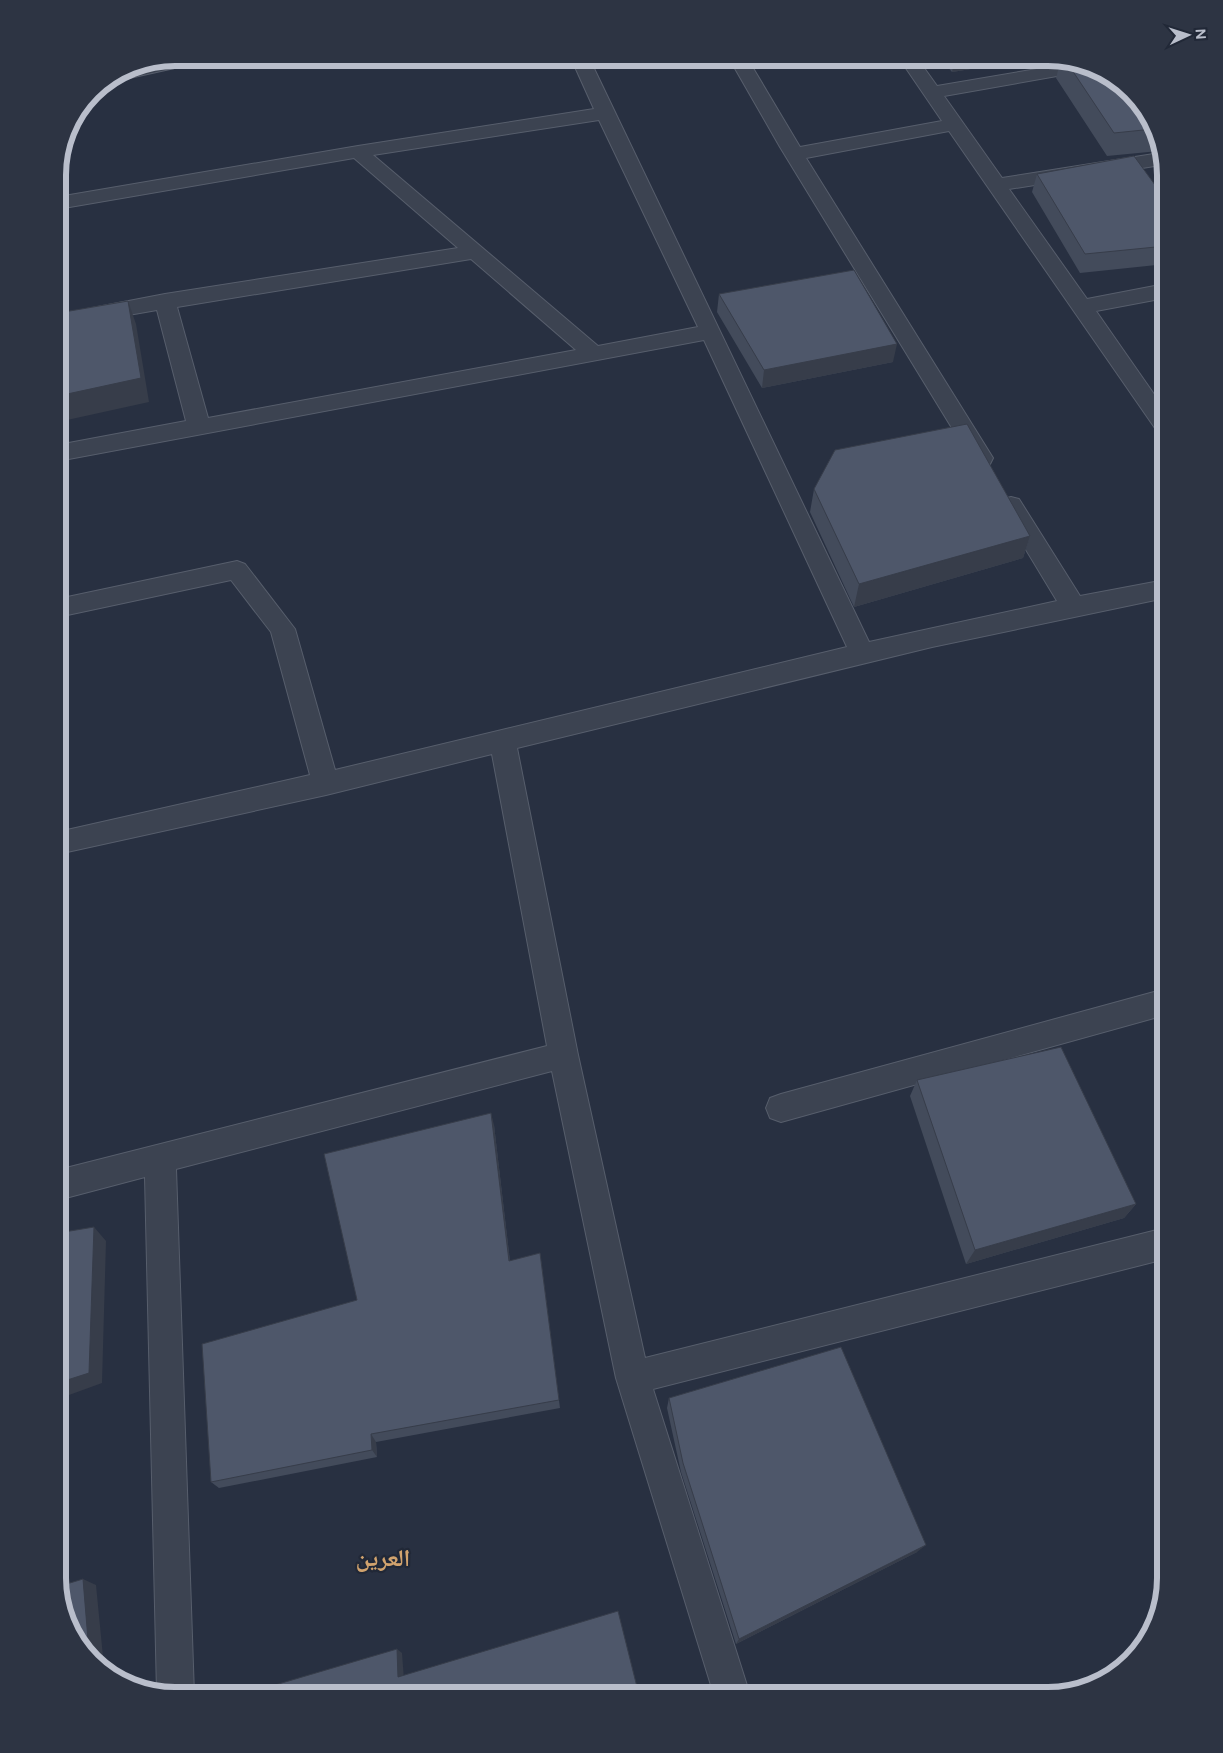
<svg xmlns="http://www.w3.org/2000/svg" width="1223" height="1753" font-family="Figtree,'Noto Naskh Arabic',sans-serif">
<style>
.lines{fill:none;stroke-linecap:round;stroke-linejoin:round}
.street-casing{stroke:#575e6c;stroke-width:2}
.street{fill:#3c4351;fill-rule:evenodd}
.wall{fill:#434b5b}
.shaded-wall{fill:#373d4a}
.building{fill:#4e576a;stroke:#373d4a}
.labels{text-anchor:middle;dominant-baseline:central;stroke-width:4.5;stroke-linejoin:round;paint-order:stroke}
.near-neighbourhood-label{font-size:24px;font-weight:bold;fill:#d1a36e;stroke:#212837}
.rim{fill:none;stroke:#b9becb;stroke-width:6}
</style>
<rect width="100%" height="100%" fill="#283041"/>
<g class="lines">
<g class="street-casing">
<path id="street" d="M175 58H206L203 62 197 63 116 81 110 80 128 68Z
M571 58H589L869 642 1057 601 999 505 1003 499 1011 497 1019 499 1080 596 1165 580V598L932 647 517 748 578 1055 645 1358 1165 1228V1259L653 1389 750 1695H714L616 1378 552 1071 176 1169 194 1695H168L157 1692 145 1177 58 1200V1170L547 1046 492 754 326 795 58 854V832L310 775 271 632 231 580 58 617V599L237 561 245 564 295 629 335 770 847 647 704 340 58 461V445L186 421 157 310 94 321 87 319 83 314 87 309 165 294 458 248 354 158 58 209V197L358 146 594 109ZM599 120 698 327 598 346 373 155ZM471 259 576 350 208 418 177 307Z
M729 58H747L800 147 942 121 899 58H917L937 86 1072 63 1091 70 944 96 1002 178 1160 153 1163 164 1161 165 1009 189 1087 299 1165 284V298L1096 311 1165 410V434L1157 431 949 131 806 158 993 458 990 464 982 466 974 464 780 147Z
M1165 989V1015L781 1122 770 1118 766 1108 770 1098 781 1094Z"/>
</g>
<use href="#street" class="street"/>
</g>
<path class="wall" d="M940 58H1041L952 72Z
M1043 58H1055L1113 77 1150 117 1159 151 1107 156 1056 78 1060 63 1048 65Z
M1037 174 1166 200V264L1080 273 1032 192Z
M719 294 893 362 762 388 717 312Z
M814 489 1030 536 1023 558 854 607 810 512Z
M917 1080 1136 1204 1124 1218 966 1264 910 1096Z
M494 1125 510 1261 540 1253 560 1408 376 1442 377 1457 219 1488 211 1482 357 1300Z
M669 1398 917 1552 736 1644 681 1472 667 1408Z"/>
<path class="shaded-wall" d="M955 58H1041L952 72Z
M1049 58H1055L1061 60 1060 63 1048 65Z
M128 301 136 324 149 402 58 422V396Z
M897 344 893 362 762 388 764 370Z
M1030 536 1023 558 854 607 859 584Z
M491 1113 494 1125 511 1272 509 1261Z
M1136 1204 1124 1218 966 1264 975 1250Z
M94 1227 106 1241 102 1383 58 1399V1383Z
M371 1434 376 1442 377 1457 372 1450Z
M926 1545 917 1552 736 1644 739 1639Z
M83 1579 96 1585 104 1667 89 1652Z
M397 1649 402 1653 404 1680 398 1677Z"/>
<path class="building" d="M1066 61 1113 77 1150 117 1153 129 1114 133Z
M1134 156 1166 200V246L1085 254 1037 174Z
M854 270 897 344 764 370 719 294Z
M128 301 141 378 58 396V313Z
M967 424 1030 536 859 584 814 489 835 450Z
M1061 1047 1136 1204 975 1250 917 1080Z
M491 1113 509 1261 540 1253 559 1400 371 1434 372 1450 211 1482 202 1344 357 1300 324 1154Z
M94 1227 89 1373 58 1383V1233Z
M841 1347 926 1545 739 1639 683 1463 669 1398Z
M83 1579 89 1652 73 1636 60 1586Z
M618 1611 639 1695H241L397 1649 398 1677Z"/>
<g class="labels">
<g class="near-neighbourhood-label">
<text x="383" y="1557">العرين</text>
</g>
</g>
<path d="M0 0H1223V1753H0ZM175 66H1048A109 109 0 0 1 1157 175V1578A109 109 0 0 1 1048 1687H175A109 109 0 0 1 66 1578V175A109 109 0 0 1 175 66Z" fill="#2d3443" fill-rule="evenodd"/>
<path class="rim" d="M175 66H1048A109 109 0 0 1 1157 175V1578A109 109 0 0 1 1048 1687H175A109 109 0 0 1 66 1578V175A109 109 0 0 1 175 66Z"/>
<g transform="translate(1188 35) rotate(86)" stroke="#212837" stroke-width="4" paint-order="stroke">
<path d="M0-4L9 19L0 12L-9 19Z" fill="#b9becb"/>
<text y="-8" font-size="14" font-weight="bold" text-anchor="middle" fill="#b9becb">N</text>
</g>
</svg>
